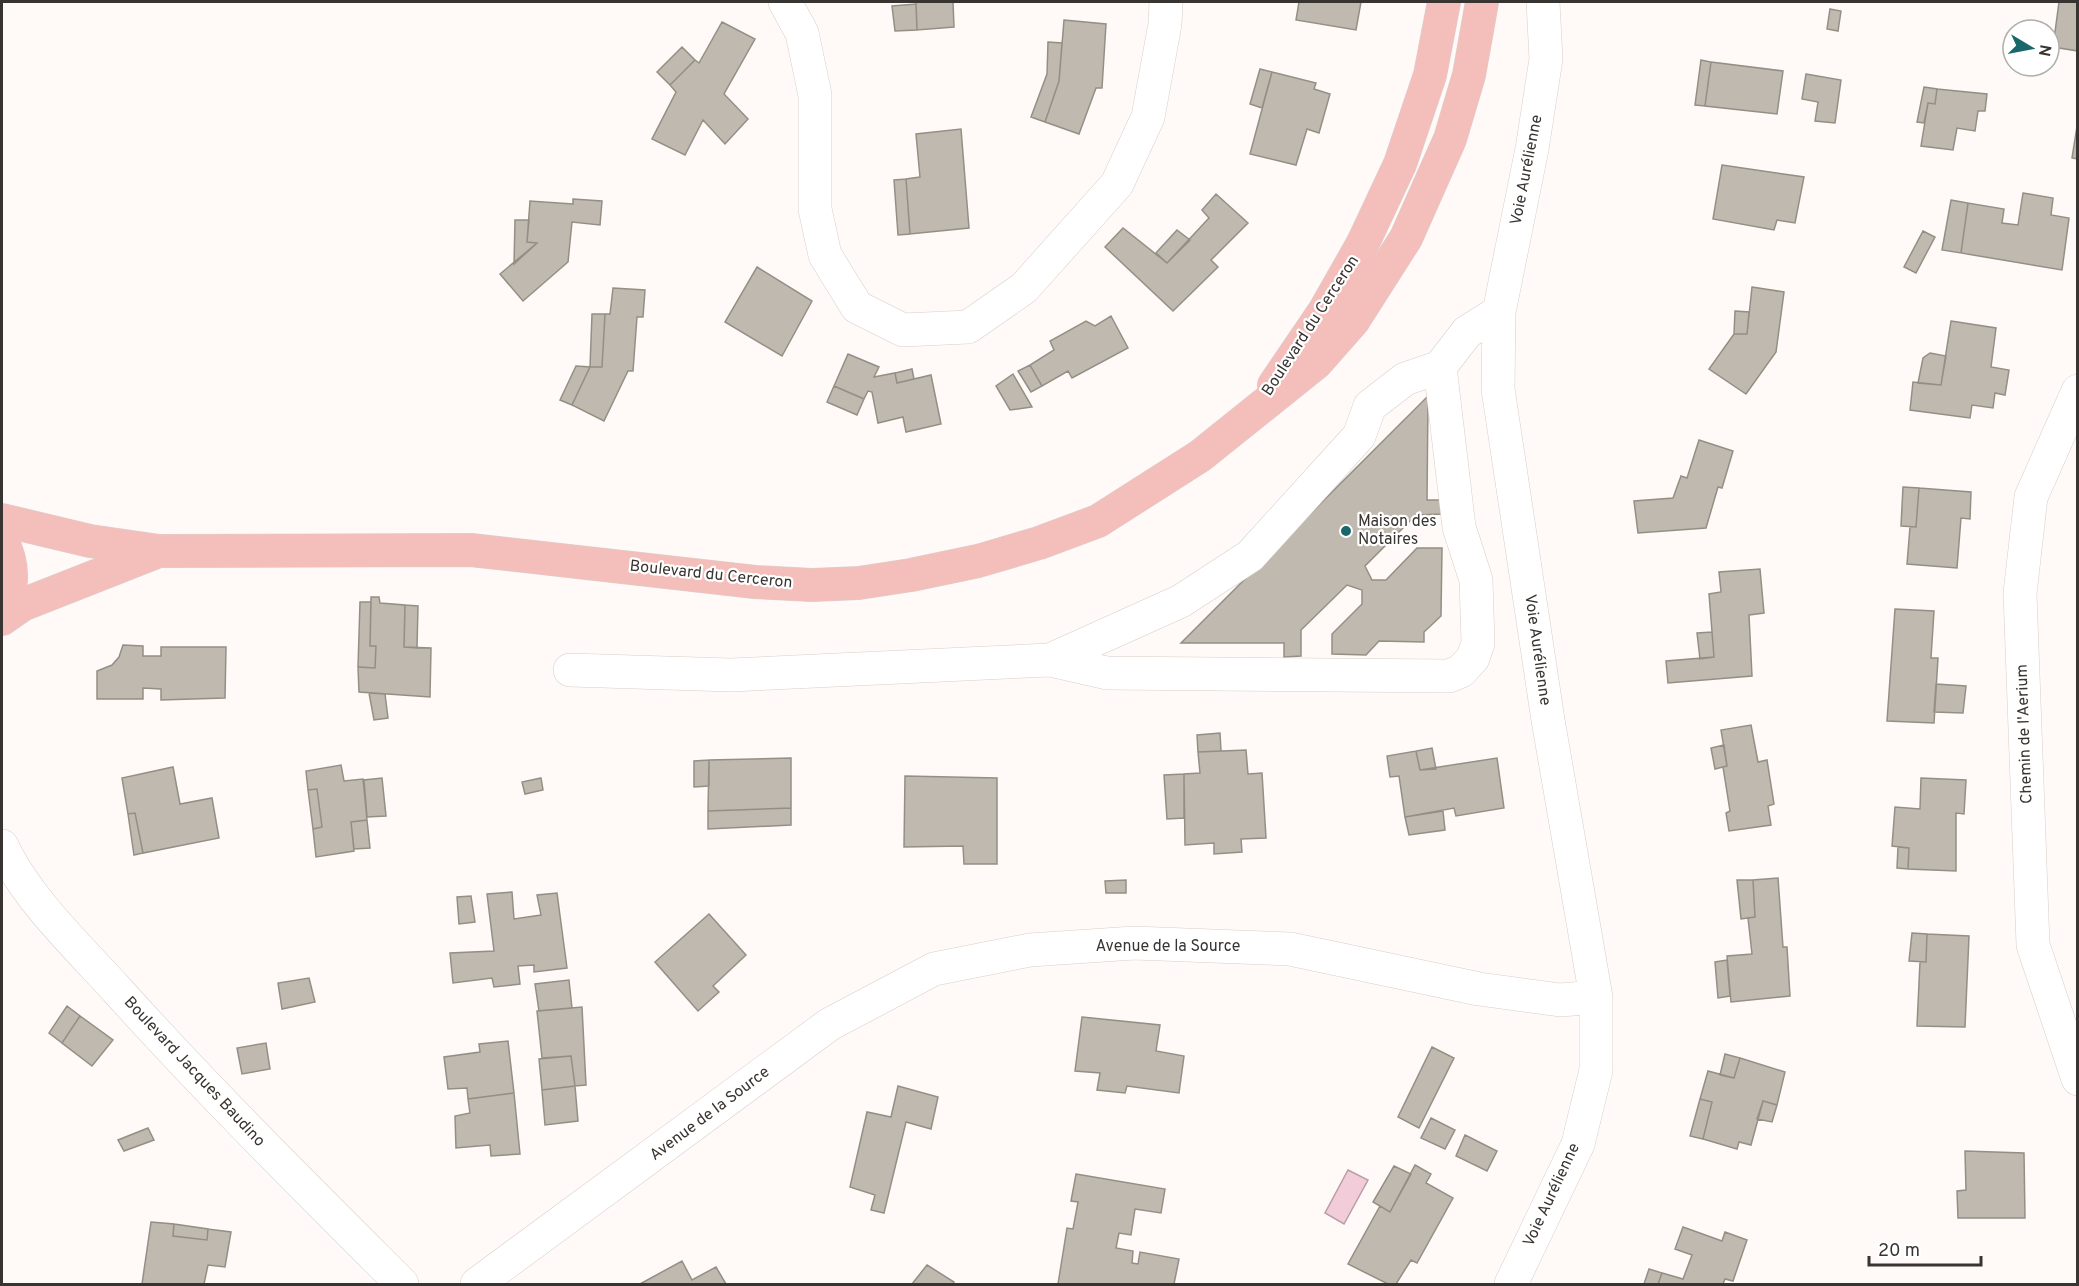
<svg xmlns="http://www.w3.org/2000/svg" width="2079" height="1286" font-family="Overpass,sans-serif">
<style>
.water{fill:#f2ccd8;stroke:#ba9ea6;stroke-width:1.5}
.building{fill:#bfb9af;stroke:#948f85;stroke-width:1.5}
.lines{fill:none;stroke-linecap:round;stroke-linejoin:round}
.minor-casing{stroke:#d9cec7;stroke-width:34}
.major-casing{stroke:#d7d6d6;stroke-width:34}
.minor{stroke:#fff;stroke-width:33}
.major{stroke:#f4beba;stroke-width:33}
.poi-dot{fill:#19676a;stroke:#fff;stroke-width:2}
.labels{text-anchor:middle;dominant-baseline:central;stroke-width:4.5;stroke-linejoin:round;paint-order:stroke}
.street-label{font-size:16px;fill:#383431;stroke:#fff}
.poi-label{font-size:16px;fill:#383431;stroke:#fff;text-anchor:start}
</style>
<rect width="100%" height="100%" fill="#fffaf7"/>
<path class="water" d="M1348 1170 1368 1180 1344 1224 1325 1213Z"/>
<path class="building" d="M916 2H953L954 27 917 30Z
M1299 2H1361L1356 30 1296 20Z
M2059 2H2078V51L2053 47Z
M916 4 917 30 895 31 892 6Z
M1830 9 1841 11 1838 31 1827 29Z
M1064 20 1106 24 1102 88H1096L1079 134 1045 122 1059 81Z
M722 22 755 39 724 94 748 119 725 144 703 120 685 155 652 139 676 92 670 85 695 60 699 63Z
M1048 42 1062 43 1059 81 1045 122 1031 117 1047 74Z
M682 47 695 60 670 85 657 72Z
M1701 60 1711 62 1705 106 1695 105Z
M1711 62 1783 71 1777 114 1705 106Z
M1260 69 1272 72 1262 108 1250 104Z
M1272 72 1316 83 1314 89 1330 94 1319 133 1307 129 1296 165 1250 154Z
M1806 74 1841 80 1835 123 1815 121 1818 102 1802 99Z
M1924 87 1937 89 1935 104 1928 103 1924 123 1917 122Z
M1937 89 1987 94 1985 111H1978L1975 131 1957 128 1953 150 1921 146 1928 103 1935 104Z
M2078 120V159L2072 158Z
M961 129 969 228 910 234 906 179 920 177 916 134Z
M1722 165 1804 177 1795 223 1777 220 1774 230 1713 219Z
M906 179 910 234 898 235 894 180Z
M2023 193 2053 198 2051 215 2069 218 2062 270 1961 253 1968 203 2004 209 2002 223 2018 225Z
M1216 194 1248 223 1211 260 1218 267 1173 311 1105 247 1123 228 1167 263 1209 218 1202 210Z
M573 199 602 201 600 225 572 222 568 262 523 301 500 274 537 243 527 242 530 201 573 204Z
M1951 200 1968 203 1961 253 1942 250Z
M515 220H529L527 242 537 243 514 264Z
M1177 230 1190 240 1167 263 1156 253Z
M1923 231 1935 237 1916 273 1904 267Z
M757 267 812 301 782 356 725 322Z
M1752 287 1784 292 1776 352 1746 394 1709 369 1734 334H1747Z
M613 288 645 290 643 317H637L633 371H628L604 421 572 405 590 367H602L605 314H610Z
M1735 311 1749 312 1747 334H1734Z
M592 314H605L602 367H590Z
M1111 316 1128 348 1072 378 1068 371 1042 386 1030 365 1054 350 1050 341 1086 321 1095 326Z
M1951 321 1996 328 1991 367 2009 370 2005 395 1995 393 1993 408 1972 405 1970 418 1910 410 1913 382 1941 385Z
M1930 353 1946 356 1941 385 1918 383 1923 358Z
M848 354 879 367 874 377 895 373 897 383 931 375 941 424 906 432 903 417 878 423 872 392 868 391 864 399 834 386Z
M1030 365 1042 386 1031 392 1018 371Z
M576 366 590 367 572 405 560 400Z
M912 369 914 379 897 383 895 373Z
M1013 374 1032 407 1010 410 996 386Z
M834 386 864 399 857 415 827 402Z
M1428 396 1427 500H1444L1443 514 1416 515 1365 566 1372 580H1386L1417 548H1442L1441 616 1424 632V642L1379 641 1366 655 1332 654V634L1362 604V590L1347 585 1301 630V656L1284 657V643H1181Z
M1699 440 1733 451 1722 488 1718 487 1706 528 1638 533 1634 501 1673 498 1681 476 1687 478Z
M1903 487 1919 488 1916 527 1901 526Z
M1919 488 1971 492 1970 519 1961 518 1957 568 1907 564 1910 527H1916Z
M1760 569 1764 613 1749 615 1752 676 1668 683 1666 661 1714 657 1709 594 1721 592 1719 572Z
M371 597H379L380 603 405 605 404 647 431 648 430 697 359 692 358 667 375 668 376 646H370Z
M360 602H371L370 646H376L375 668 358 667Z
M405 605 418 606 417 648 404 647Z
M1895 609 1934 611 1931 658H1938L1934 723 1887 721Z
M1712 632 1714 657 1700 659 1697 633Z
M123 645 143 646V656H161V647H226L225 698 161 700V689L143 688V699H97V671L112 665 119 657Z
M1936 684 1966 686 1963 713 1934 712Z
M369 693 385 694 388 718 374 720Z
M1751 725 1758 762 1767 760 1774 804 1768 806 1771 825 1729 831 1726 813 1730 811 1723 767 1727 766 1721 730Z
M1220 733 1221 751 1198 752 1197 735Z
M1724 745 1727 766 1715 769 1711 748Z
M1432 748 1436 769 1420 770 1416 751Z
M1246 750 1248 774 1262 773 1266 838 1241 839 1242 852 1214 854V843L1185 845 1184 774 1200 773 1198 752Z
M1416 751 1420 770 1497 758 1504 808 1456 816 1454 808 1405 817 1399 776 1390 777 1387 756Z
M791 758V808L708 811 709 760Z
M709 760V786L694 787V761Z
M341 765 344 781 363 779 367 820 351 822 354 851 316 857 313 829 322 827 317 789 308 790 306 771Z
M173 767 180 804 212 798 219 838 143 853 135 813 128 814 122 778Z
M1184 774V818L1167 819 1164 775Z
M905 776 997 778V864H964L963 846 904 847Z
M382 778 386 816 367 817 364 780Z
M541 778 543 790 525 794 522 782Z
M1921 778 1966 780 1964 814 1956 813V871L1908 869 1909 848 1892 846 1895 807 1920 809Z
M317 789 322 827 313 829 308 790Z
M791 808V825L708 829V811Z
M1443 811 1445 830 1409 835 1405 817Z
M135 813 143 853 134 855 128 814Z
M367 820 370 848 354 849 351 822Z
M1898 847 1909 848 1908 869 1897 868Z
M1778 878 1783 947H1787L1790 996 1731 1002 1727 956 1752 954 1748 918 1755 917 1753 880Z
M1126 880V893H1106L1105 881Z
M1737 880H1753L1755 917 1741 919Z
M512 892 514 919 541 915 537 895 557 893 567 968 534 972V965L518 966 520 984 494 987 492 978 453 983 450 953 494 951 487 894Z
M471 896 475 922 459 924 457 897Z
M709 914 746 955 713 986 719 992 698 1011 655 962Z
M1912 933 1927 934 1926 962 1909 961Z
M1927 934 1969 936 1965 1027 1917 1026 1920 962H1926Z
M1727 960 1730 996 1718 998 1715 962Z
M309 978 315 1002 282 1009 278 983Z
M569 980 572 1008 539 1011 535 984Z
M67 1006 80 1016 62 1043 49 1033Z
M582 1007 586 1085 575 1086 571 1056 542 1058 537 1011Z
M80 1016 113 1040 92 1066 62 1043Z
M1082 1017 1160 1025 1156 1051 1184 1056 1179 1093 1127 1086 1125 1093 1097 1090 1100 1073 1075 1071Z
M508 1041 514 1093 468 1099 467 1088 448 1089 444 1057 480 1052 479 1044Z
M266 1043 270 1069 242 1074 237 1048Z
M1432 1047 1454 1058 1419 1128 1398 1117Z
M1725 1054 1740 1058 1734 1078 1720 1075Z
M571 1056 575 1086 542 1090 539 1059Z
M1740 1058 1785 1072 1777 1105 1763 1101 1751 1145 1739 1142 1737 1149 1703 1139 1712 1102 1700 1099 1708 1071 1734 1078Z
M575 1086 578 1121 545 1125 542 1090Z
M898 1086 938 1097 931 1129 906 1122 884 1213 871 1210 875 1195 850 1187 867 1112 891 1117Z
M514 1093 520 1154 491 1156 490 1145 456 1148 455 1116 470 1113 468 1099Z
M1700 1099 1712 1102 1703 1139 1690 1136Z
M1763 1101 1777 1105 1772 1122 1757 1119Z
M1431 1118 1455 1130 1445 1149 1421 1138Z
M148 1128 154 1140 124 1151 118 1140Z
M1465 1135 1497 1151 1487 1171 1456 1156Z
M1965 1151 2024 1153 2025 1218H1958L1957 1191 1966 1190Z
M1415 1165 1431 1174 1426 1183 1453 1198 1417 1263 1411 1260 1396 1284H1388L1348 1264 1380 1206 1390 1212Z
M1394 1166 1411 1174 1390 1212 1373 1202Z
M1076 1174 1165 1189 1161 1213 1135 1209 1131 1235 1119 1233 1116 1248 1133 1251 1132 1263 1138 1264 1140 1252 1179 1259 1174 1284H1058L1067 1228 1073 1229 1078 1202 1071 1201Z
M151 1222 174 1224 173 1236 207 1240 208 1229 231 1232 225 1267 208 1265 204 1284H142Z
M174 1224 208 1229 207 1240 173 1236Z
M1683 1227 1722 1241 1725 1232 1747 1240 1733 1281 1725 1279 1723 1284H1658L1662 1273 1683 1279 1692 1255 1675 1249Z
M682 1261 692 1280 716 1267 726 1284H640Z
M927 1265 954 1282 953 1284H912Z
M1649 1269 1662 1273 1658 1284H1644Z"/>
<g class="lines">
<g class="minor-casing">
<path id="minor" d="M785 2 802 33 815 95V209L825 255 857 307 903 330 968 327 1024 288 1117 184 1148 117 1165 24 1166 2
M2078 391 2031 497 2020 593 2033 945 2078 1079
M1050 660 1107 673 1449 676 1461 671 1473 658 1478 643 1476 580 1459 527 1440 367
M570 670 731 675 1050 660 1181 601 1250 556 1359 436 1370 406 1405 379 1440 367 1467 332 1499 312
M2 846C27 899 78 947 118 991 209 1092 306 1188 402 1284
M477 1284 830 1024 934 969 1030 950 1134 943 1290 949 1479 989 1560 1000 1596 997
M1511 1284 1578 1144 1596 1070V997L1548 720 1498 389 1499 312 1532 149 1546 59 1543 2"/>
</g>
<g class="major-casing">
<path id="major" d="M1274 385 1325 310 1363 243 1400 164 1430 75 1444 2
M2 520 90 541 159 551 471 550 755 582 812 585 859 583 911 575 978 561 1039 543 1098 521 1200 456 1316 363 1353 321 1406 238 1450 139 1469 75 1482 2
M2 541C16 567 12 591 2 617
M2 619 22 605 154 553"/>
</g>
<use href="#minor" class="minor"/>
<use href="#major" class="major"/>
</g>
<circle class="poi-dot" cx="1346" cy="531" r="6"/>
<g class="labels">
<g class="street-label">
<text transform="translate(1527 170) rotate(-79)">Voie Aurélienne</text>
<text transform="translate(1311 326) rotate(-57)">Boulevard du Cerceron</text>
<text transform="translate(711 575) rotate(6)">Boulevard du Cerceron</text>
<text transform="translate(1537 650) rotate(82)">Voie Aurélienne</text>
<text transform="translate(2025 734) rotate(-92)">Chemin de l'Aerium</text>
<text x="1168" y="947">Avenue de la Source</text>
<text transform="translate(194 1072) rotate(47)">Boulevard Jacques Baudino</text>
<text transform="translate(710 1114) rotate(-37)">Avenue de la Source</text>
<text transform="translate(1552 1195) rotate(-65)">Voie Aurélienne</text>
</g>
<g class="poi-label">
<text x="1358" y="522">Maison des<tspan x="1358" dy="18">Notaires</tspan></text>
</g>
</g>
<rect width="2079" height="1286" fill="none" stroke="#383431" stroke-width="6"/>
<g transform="translate(2031 48) rotate(100)"><circle r="28" fill="#ffffff" stroke="#afaead" stroke-width="1.5"/>
<path d="M0-4.5L10 22L0 15L-10 22Z" fill="#19676a"/>
<text y="-9" font-size="16" font-weight="bold" text-anchor="middle" fill="#383431">N</text>
</g>
<path d="M1869 1256v9h112v-9" fill="none" stroke="#383431" stroke-width="3"/>
<text x="1878" y="1256" font-size="18" fill="#383431" stroke="#ffffff" stroke-width="4.5" paint-order="stroke">20 m</text>
</svg>
